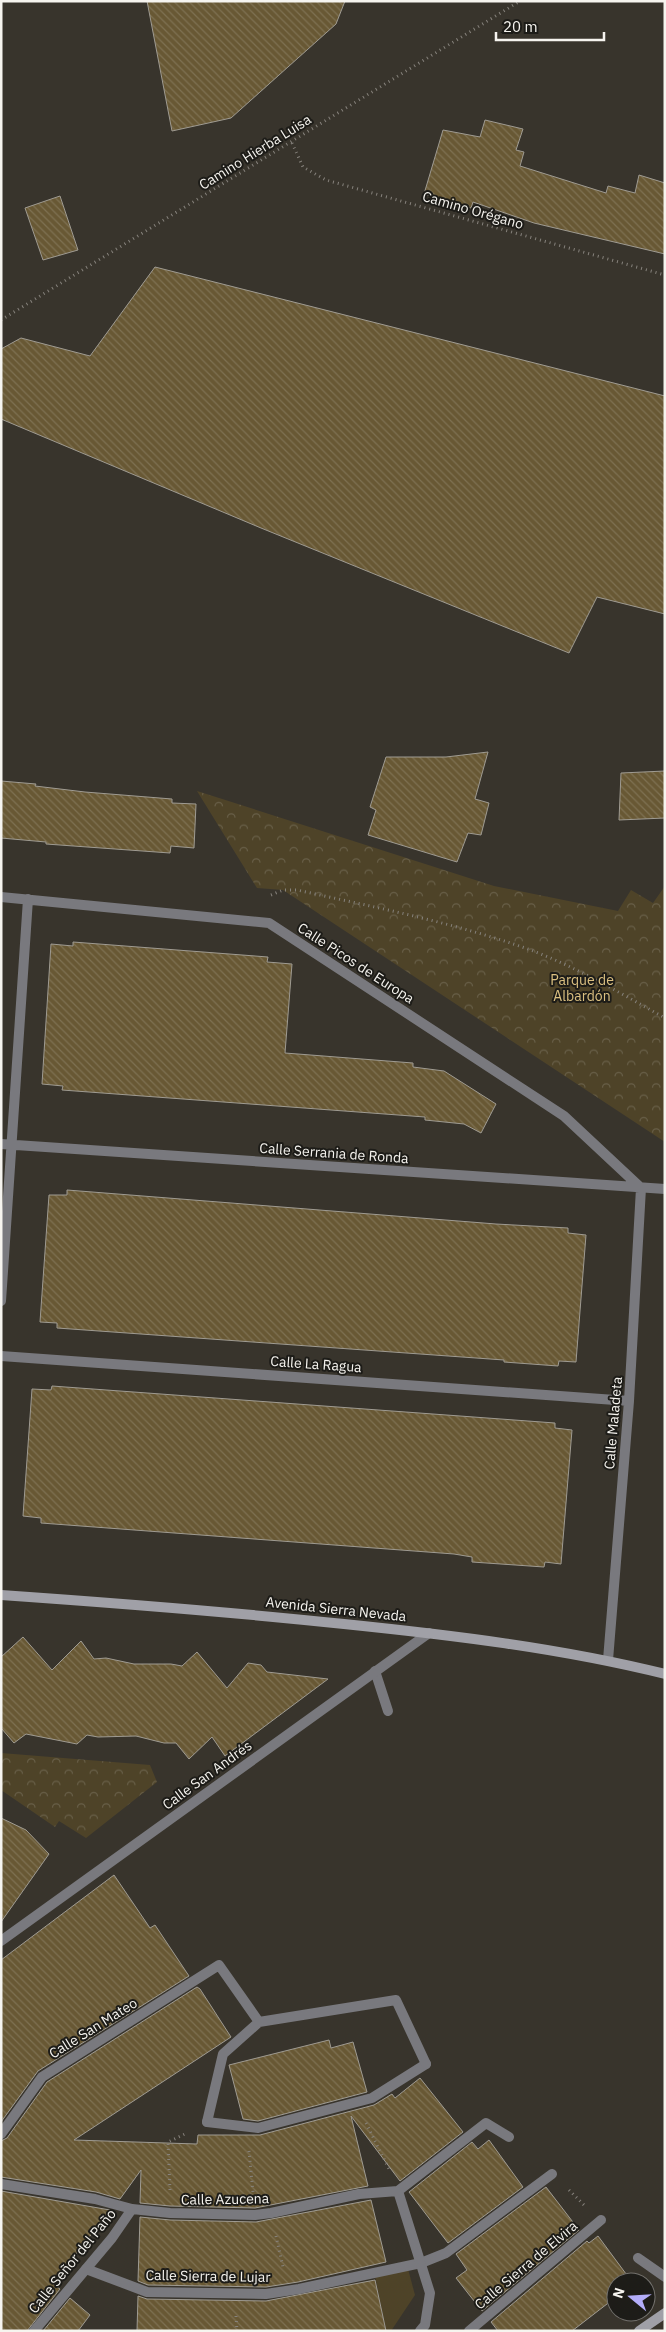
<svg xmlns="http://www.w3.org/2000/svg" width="666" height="2332" font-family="'IBM Plex Sans',sans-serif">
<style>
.green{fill:#4e4328}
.park{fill:url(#park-crowns)}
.building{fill:url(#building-back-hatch);stroke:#9f9b92}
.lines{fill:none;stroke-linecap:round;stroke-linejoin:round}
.path{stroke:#87837d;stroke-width:3;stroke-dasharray:1 4;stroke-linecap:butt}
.service{stroke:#79797e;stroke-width:10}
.pedestrian{stroke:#79797e;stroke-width:10}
.minor{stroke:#79797e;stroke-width:10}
.secondary{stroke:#a0a0a7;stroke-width:10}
.labels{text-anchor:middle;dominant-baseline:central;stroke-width:4;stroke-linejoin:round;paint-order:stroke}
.street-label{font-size:14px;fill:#f6f4ef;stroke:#1d1c18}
.park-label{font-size:14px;fill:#dbc081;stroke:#1d1c18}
</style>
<defs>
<pattern id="park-crowns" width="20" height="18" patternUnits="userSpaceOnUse" patternTransform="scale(1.25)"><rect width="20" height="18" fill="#4e4328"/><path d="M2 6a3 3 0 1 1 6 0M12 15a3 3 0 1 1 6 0" fill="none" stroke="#685f48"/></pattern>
<pattern id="building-back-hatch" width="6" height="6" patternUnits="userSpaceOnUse" patternTransform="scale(1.25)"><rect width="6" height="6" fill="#685834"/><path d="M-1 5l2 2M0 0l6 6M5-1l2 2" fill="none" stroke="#7e7152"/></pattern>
</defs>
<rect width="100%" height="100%" fill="#38342c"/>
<path class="green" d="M408 2269 415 2295 391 2331H386L375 2276Z"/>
<path class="park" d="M197 791 494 886 618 911 631 890 653 903 665 886V1142L283 890 257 888Z
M1 1753 150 1765 157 1782 86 1838 59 1821 55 1827 1 1790Z"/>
<path class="building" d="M147 1H345L336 24 231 118 172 131Z
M485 120 523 129 516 150 524 152 520 166 606 193 608 186 635 193 639 175 665 183V254L534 223 473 202 471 208 424 194 443 130 480 137Z
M60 196 78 250 43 260 25 208Z
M155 267 665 396V614L597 597 569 653 261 528 1 419V349L21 338 90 356Z
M488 752 475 799 489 803 481 835 468 833 457 862 368 835 376 810 370 807 386 757H446Z
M665 771V818L619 820 621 773Z
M1 781 36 784 35 786 85 792 172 799V803L196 804 194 848 171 846 170 853 46 844V842L1 838Z
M73 942 268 957 267 962 292 964 285 1053 413 1063V1067L444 1071 496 1104 481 1133 464 1124 425 1120V1117L62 1090 63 1086 42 1084 51 944 73 946Z
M67 1190 496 1224 568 1228V1233L586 1235 576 1362 559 1361 558 1366 504 1362V1360L57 1328V1323L40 1322 49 1195H67Z
M52 1386 555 1423V1428L572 1430 561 1564 545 1562 544 1567 472 1562V1557L454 1554 41 1523V1518L23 1516 32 1389 51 1390Z
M23 1637 52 1670 81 1641 94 1659 106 1658 134 1664H171L182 1666 197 1652 227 1688 248 1663 261 1665 267 1672 328 1679 225 1756 212 1737 189 1759 176 1743H164L136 1736 98 1737 87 1735 77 1744 26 1734 14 1743 1 1728V1657Z
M1 1818 26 1830 49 1854 1 1922Z
M114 1875 150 1928 155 1925 189 1976 38 2071 1 2122V1960Z
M197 1987 200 1989 231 2037 74 2140 197 2144 198 2135H260L374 2105 392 2094 395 2098 420 2078 463 2132 400 2181 351 2116 368 2186 255 2208 170 2206 140 2203 141 2170 120 2199 96 2192 1 2177V2141L7 2138 47 2082Z
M329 2040 331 2048 353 2042 367 2092 258 2121 243 2119 229 2065Z
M489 2140 523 2187 448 2243 409 2192 472 2142 478 2149Z
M546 2187 579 2230 482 2311 456 2278 467 2270 456 2254Z
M1 2191 110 2210 53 2284 60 2289 27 2331H1Z
M371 2200 386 2262 298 2282 266 2287 148 2285 138 2281 140 2217 170 2220 256 2222Z
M598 2236 632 2282H616V2297L572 2331H498L491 2322 587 2241 589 2243Z
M375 2280 386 2331H137L138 2296 147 2299 266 2301Z
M70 2298 90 2315 78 2331H43Z"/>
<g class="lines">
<path class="path" d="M292 143 303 167 326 180 665 275
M1 320 520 1
M271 895 283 890H297C374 907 451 922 525 948 573 965 620 993 665 1018
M366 2123 389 2169
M249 2151 253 2192
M170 2190 168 2142 187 2133
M569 2190 584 2205
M276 2236 283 2267
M236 2316 237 2331"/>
<path class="service" d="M375 1671 388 1711"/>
<path class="pedestrian" d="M207 2122 258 2128 372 2098 426 2064
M86 2269 147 2292 266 2294 299 2289 421 2263 446 2253 552 2174
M469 2331 601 2220"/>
<path class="minor" d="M1 897 269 923 564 1116 641 1188 629 1401 608 1660
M1 1144 665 1189
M1 1301 28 899
M1 1356 629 1401
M1 1941 429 1633
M207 2122 223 2054 259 2022
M1 2134 42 2077 219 1965 259 2022 396 2000 426 2064
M1 2184 95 2199 132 2209 170 2213 255 2215 271 2213 359 2194 398 2191 486 2123 509 2137
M398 2191 430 2293 425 2325 420 2331
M638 2258 665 2277
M34 2331 112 2238 132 2209"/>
<path class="secondary" d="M1 1595C116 1603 230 1612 344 1624 451 1635 560 1648 665 1674
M639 2331 665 2313"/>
</g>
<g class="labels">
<g class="street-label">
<text transform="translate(255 152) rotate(-32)">Camino Hierba Luisa</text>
<text transform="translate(473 210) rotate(16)">Camino Orégano</text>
<text transform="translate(356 963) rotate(33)">Calle Picos de Europa</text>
<text transform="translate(334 1153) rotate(4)">Calle Serrania de Ronda</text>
<text transform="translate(316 1364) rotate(4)">Calle La Ragua</text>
<text transform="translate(613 1423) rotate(-85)">Calle Maladeta</text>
<text transform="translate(336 1609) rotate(6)">Avenida Sierra Nevada</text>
<text transform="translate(207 1775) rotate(-36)">Calle San Andrés</text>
<text transform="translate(93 2028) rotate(-32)">Calle San Mateo</text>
<text transform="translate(225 2199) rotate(-1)">Calle Azucena</text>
<text transform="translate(72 2261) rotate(-51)">Calle Señor del Paño</text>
<text transform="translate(526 2265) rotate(-40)">Calle Sierra de Elvira</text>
<text transform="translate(208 2276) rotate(1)">Calle Sierra de Lujar</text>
</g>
<g class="park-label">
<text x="582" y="980">Parque de<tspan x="582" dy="16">Albardón</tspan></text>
</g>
</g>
<rect width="666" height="2332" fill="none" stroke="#f6f4ef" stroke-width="5"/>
<g transform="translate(631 2297) rotate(288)"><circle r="24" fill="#1d1c18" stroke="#74726e"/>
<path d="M0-4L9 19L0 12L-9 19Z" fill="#b3adf9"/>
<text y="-8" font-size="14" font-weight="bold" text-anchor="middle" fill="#f6f4ef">N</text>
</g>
<path d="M496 32v8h108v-8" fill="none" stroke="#f6f4ef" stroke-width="2.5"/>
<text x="503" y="32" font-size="15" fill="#f6f4ef" stroke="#1d1c18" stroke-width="4" paint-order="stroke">20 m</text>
</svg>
